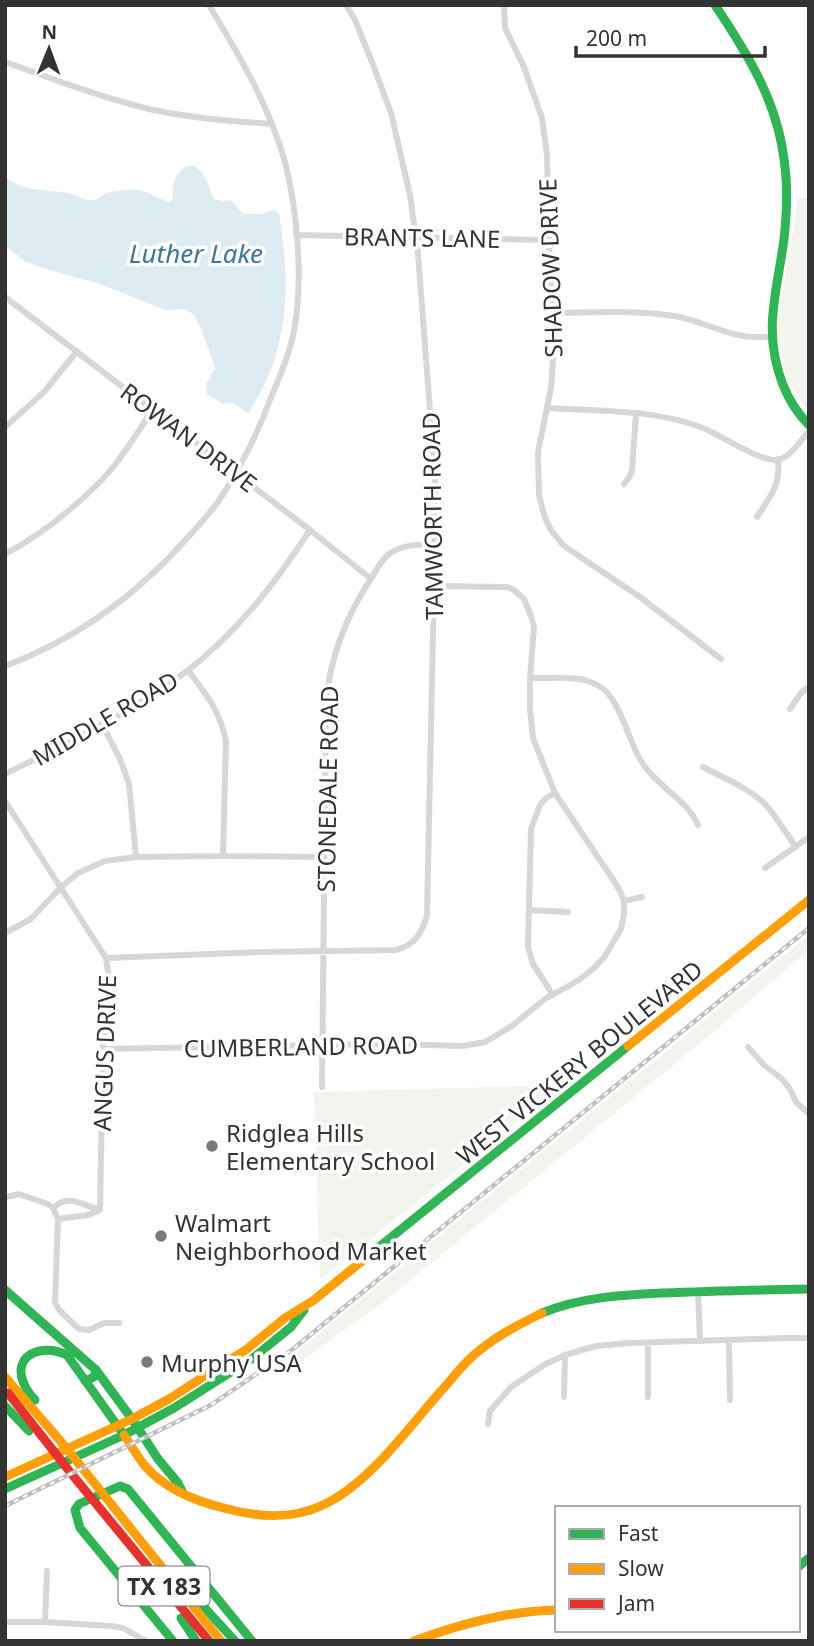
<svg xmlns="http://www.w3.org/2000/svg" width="814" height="1646" font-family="'Noto Sans',sans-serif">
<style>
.green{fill:#f1f5ed}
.water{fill:#ddebf3}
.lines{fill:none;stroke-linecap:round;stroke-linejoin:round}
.street{stroke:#d7d7d7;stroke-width:6}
.fast{stroke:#30b455;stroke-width:9}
.slow{stroke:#ff9f0a;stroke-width:9}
.jam{stroke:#e5322d;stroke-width:9}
.rail-casing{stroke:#bebebe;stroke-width:4.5}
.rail{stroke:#fff;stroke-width:2;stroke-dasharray:5;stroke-linecap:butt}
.poi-dot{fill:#7a7a7a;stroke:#fff;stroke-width:2.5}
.labels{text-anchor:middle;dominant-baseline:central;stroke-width:7;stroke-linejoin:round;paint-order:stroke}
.shield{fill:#fff;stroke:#707070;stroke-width:2}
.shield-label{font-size:23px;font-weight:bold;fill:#333}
.street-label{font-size:24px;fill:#333;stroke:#fff}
.poi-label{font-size:24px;fill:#333;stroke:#fff;text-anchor:start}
.water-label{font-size:26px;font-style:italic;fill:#3f7597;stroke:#fff}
</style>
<rect width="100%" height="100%" fill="#fff"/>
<path class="green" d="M798 198H809V414C771 363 776 327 787 268 791 245 795 222 798 198Z
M809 935V950L699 1044 386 1300 299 1363 294 1354Z
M563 1085 320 1279 314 1092Z"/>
<path class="water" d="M190 165C205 168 208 186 214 199L221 201 231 200 243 214H262L272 210 279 213C288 270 290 315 271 370 265 385 256 399 249 414L233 403 223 404 207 394 206 385 215 367 199 324 194 315 186 309 165 310 98 283 59 273 26 262 5 246V176C22 194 50 188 72 194 79 196 85 201 92 200 98 200 101 195 107 193 113 191 133 189 139 190 150 192 159 199 169 202L173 199C171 185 176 170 190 165Z"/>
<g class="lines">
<path class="street" d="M504 5 505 28 524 67 542 118 547 155 550 276 555 335 551 388 538 452 539 495 545 518 551 530 564 546 640 597 721 659
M5 62C53 79 100 97 149 109 189 118 231 121 272 124
M296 235 548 240
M5 297 310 530 371 579
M554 313C594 312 636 310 675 316 697 320 716 330 738 335 748 338 760 337 770 337
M547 408C597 411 655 409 703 428 720 435 761 462 777 460 790 458 800 441 809 431
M5 427 44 392 77 351
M624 484 630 476 632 470 636 414
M757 517C770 497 781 485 778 459
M5 554C41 535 73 509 101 481 121 460 137 433 153 409
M5 666C77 639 139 593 189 536 200 524 211 512 220 499 240 468 257 435 270 400 280 376 291 351 295 325 303 277 297 208 285 162 269 105 239 55 209 5
M188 670C207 696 219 709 226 741L223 856
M530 678C552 679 580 674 599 686 620 698 628 740 641 761 657 787 686 798 698 825
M790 709 801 693 809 687
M102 724 120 759 129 784 136 857
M703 767C724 778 749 788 766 805 777 818 786 833 796 847
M5 774C67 743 132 713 187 671 237 633 276 582 310 530
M5 801 106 958 109 979 103 1049 100 1210
M765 868 809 837
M624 901 642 897
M529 910 568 912
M5 933 31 919 61 887 78 873 105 861 136 857 223 856 324 857
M106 958 262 952 396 950C415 945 422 933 427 915L434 586 435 476 418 254 410 195 391 113 372 62 355 20 346 5
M553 995 533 964 528 947 531 829 540 805 546 798 555 793
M748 1047 764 1065 783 1080 790 1089 796 1102 809 1114
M103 1049 389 1044 463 1046 485 1042 512 1026 545 999 579 980 594 968 605 956 621 929 624 914V901L620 891 614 881 555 793 533 738 530 709V678L534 627 531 616 524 599 514 590 507 587 434 586
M322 1087 326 703C330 656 346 616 372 577 377 570 381 560 388 555 401 544 419 545 435 544
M6 1197 19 1194 48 1204 53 1208 58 1219 55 1303 60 1311 79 1329 89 1330 104 1323H119
M53 1208C69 1193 82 1205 100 1210L88 1215 58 1219
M698 1291 700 1341
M729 1340 730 1400
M564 1397 565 1355
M648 1397V1343
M488 1424 490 1411 511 1387 544 1365 565 1355 596 1346 630 1343 787 1338H809
M5 1622H45L111 1626 123 1628 146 1641
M45 1622 47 1571"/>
<path class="fast" d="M715 5C747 53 777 101 784 159 788 185 787 212 784 239 777 293 762 331 783 385 789 400 798 414 809 425
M373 1252 628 1046
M5 1290 96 1370 132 1419 158 1459 178 1483 183 1493
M542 1313C580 1297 623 1295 663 1293 712 1291 760 1290 809 1289
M85 1381 94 1377 96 1370
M35 1400C31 1396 27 1391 25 1386 10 1356 41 1342 67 1355L124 1435
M5 1406 29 1431
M5 1489 124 1435 174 1408 253 1358 291 1327 304 1310
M798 1567 809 1558
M202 1605 235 1641
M181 1618 196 1641
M173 1641 80 1528 75 1510 79 1504 120 1486 128 1489 252 1641"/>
<path class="slow" d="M628 1046 809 900
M5 1377 63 1444 221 1641
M124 1435C131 1445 137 1456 145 1466 165 1489 195 1501 224 1508 255 1517 292 1520 323 1505 369 1484 408 1428 441 1391 452 1379 462 1365 474 1355 494 1337 518 1325 542 1313
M5 1477 132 1419 169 1399 247 1349 285 1318 314 1300 373 1252
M414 1641C461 1624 507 1611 557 1610"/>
<path class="jam" d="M8 1393 70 1472 209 1641"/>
<g class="rail-casing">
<path id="rail" d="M5 1506 211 1405 293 1349 809 928"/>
</g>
<use href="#rail" class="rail"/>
</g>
<g class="poi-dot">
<circle cx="212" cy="1146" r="7"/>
<circle cx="161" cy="1236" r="7"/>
<circle cx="147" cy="1362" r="7"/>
</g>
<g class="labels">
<rect class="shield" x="118.5" y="1566.5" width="91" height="39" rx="5"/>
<g class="shield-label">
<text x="164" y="1586">TX 183</text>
</g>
<g class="street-label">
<text transform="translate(422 237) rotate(1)">BRANTS LANE</text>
<text transform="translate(550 268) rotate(-92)">SHADOW DRIVE</text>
<text transform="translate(189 437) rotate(37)">ROWAN DRIVE</text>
<text transform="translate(432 516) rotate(-91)">TAMWORTH ROAD</text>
<text transform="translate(105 718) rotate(-30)">MIDDLE ROAD</text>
<text transform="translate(327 789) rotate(-89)">STONEDALE ROAD</text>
<text transform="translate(301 1046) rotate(-1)">CUMBERLAND ROAD</text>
<text transform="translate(104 1053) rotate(-88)">ANGUS DRIVE</text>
<text transform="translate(579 1062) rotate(-39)">WEST VICKERY BOULEVARD</text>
</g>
<g class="poi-label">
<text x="226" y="1132">Ridglea Hills<tspan x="226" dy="28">Elementary School</tspan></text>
<text x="175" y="1222">Walmart<tspan x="175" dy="28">Neighborhood Market</tspan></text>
<text x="161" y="1362">Murphy USA</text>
</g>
<g class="water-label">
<text x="196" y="253">Luther Lake</text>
</g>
</g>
<rect width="814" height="1646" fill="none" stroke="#333333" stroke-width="14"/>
<rect x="555" y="1506" width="245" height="126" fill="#ffffff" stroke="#adadad" stroke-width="2"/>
<rect x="569" y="1529" width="35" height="10" fill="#30b455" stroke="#adadad" stroke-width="2"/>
<text x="618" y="1541" font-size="21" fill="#333333">Fast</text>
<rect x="569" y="1564" width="35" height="10" fill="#ff9f0a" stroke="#adadad" stroke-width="2"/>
<text x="618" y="1576" font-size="21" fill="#333333">Slow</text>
<rect x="569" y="1599" width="35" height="10" fill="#e5322d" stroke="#adadad" stroke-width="2"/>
<text x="618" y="1611" font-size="21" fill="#333333">Jam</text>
<g transform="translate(49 49) rotate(1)" stroke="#ffffff" stroke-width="5" paint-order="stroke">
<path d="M0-5L12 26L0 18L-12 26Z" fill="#333333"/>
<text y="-10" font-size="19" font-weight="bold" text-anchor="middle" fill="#333333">N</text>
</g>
<path d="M576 46v10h189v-10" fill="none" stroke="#333333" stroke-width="3.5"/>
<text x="586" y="46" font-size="21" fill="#333333" stroke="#ffffff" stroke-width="5" paint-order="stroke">200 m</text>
</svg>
